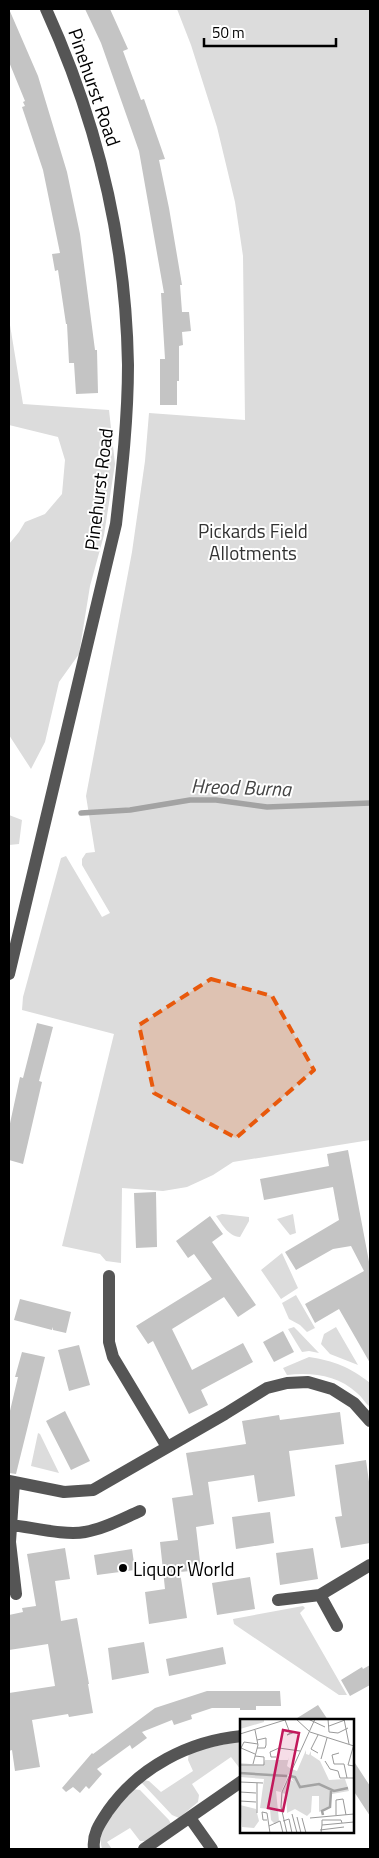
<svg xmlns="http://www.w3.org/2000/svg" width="379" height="1858" font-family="'Titillium Web',sans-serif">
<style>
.green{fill:#dcdcdc}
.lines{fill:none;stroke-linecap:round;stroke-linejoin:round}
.stream{stroke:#a3a3a3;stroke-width:5.5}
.building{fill:#c4c4c4}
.minor{stroke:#555;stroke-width:12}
.marked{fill:#e8590c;fill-opacity:0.2;stroke:#e8590c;stroke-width:4;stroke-dasharray:10 6;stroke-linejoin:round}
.poi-dot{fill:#000;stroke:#fff;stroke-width:2}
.labels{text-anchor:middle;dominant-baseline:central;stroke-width:4;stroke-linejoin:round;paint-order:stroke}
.street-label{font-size:19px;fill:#000;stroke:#fff}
.park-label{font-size:19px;fill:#333;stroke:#fff}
.poi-label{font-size:19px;fill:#000;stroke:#fff;text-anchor:start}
.water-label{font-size:20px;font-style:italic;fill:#444;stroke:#fff}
.inset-river{fill:none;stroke:#a3a3a3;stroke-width:2.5}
.inset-road{fill:none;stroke:#999;stroke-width:1}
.view{fill:#c2185b;fill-opacity:0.15;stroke:#c2185b;stroke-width:2.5}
.inset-edge{fill:none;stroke:#000;stroke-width:2.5}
</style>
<rect width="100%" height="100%" fill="#fff"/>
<path class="green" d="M177 9H370V1140L233 1162 213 1175 187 1187 163 1191 122 1188 121 1263 106 1261 100 1254 62 1246 114 1034 22 1010 23 997 61 858 66 856 102 917 110 913 82 865V859L86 853 95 852 86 796 132 552 145 461 149 413 245 420 243 256 235 202 217 127 191 45Z
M9 319 23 404 109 410 115 464 104 535 90 586 79 654 59 682 45 742 31 769 9 735V544L19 532 25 522 45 514 62 494 65 460 58 437 9 425Z
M9 815 22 820 19 844 9 845Z
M222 1214 249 1217V1221L240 1237C228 1236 222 1224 216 1216Z
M293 1214 296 1233 290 1235 277 1219Z
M282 1253 298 1288 281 1299 261 1270Z
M296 1295 315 1328 307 1332 300 1325 289 1319 282 1303Z
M294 1327 297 1330 319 1353 309 1351 302 1352 288 1329Z
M336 1327 358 1365 330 1354 321 1344 324 1334Z
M309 1357C334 1361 350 1367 370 1383V1407C365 1403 362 1397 357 1393 338 1375 311 1372 287 1375L283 1368Z
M38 1433 40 1434 59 1473 31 1466Z
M303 1606 305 1608 300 1613 347 1695H339L234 1624 233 1619Z
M241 1741V1770L231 1757 192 1784 199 1795 198 1802 179 1818 172 1815 141 1782 143 1780 149 1781 161 1792 193 1771 188 1760 189 1752Z
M133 1789 140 1790 169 1820 171 1824 145 1841H140L130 1828 107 1842 112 1849H102C95 1827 120 1804 133 1789Z"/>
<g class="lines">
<path class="stream" d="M81 813 130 810 190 800H216L267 807 370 803"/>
</g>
<path class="building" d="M9 9 38 76 67 172 80 234 95 350H97L98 393 76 394 74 363H69L67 324H66L58 270 55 271 52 254 60 253 43 170 22 107 25 106 23 102 25 101 9 62Z
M85 9H110L128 49 123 51 141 100 144 99 165 159 159 160 169 208 182 285H180L182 312H189L191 331 182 332 183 345 179 346V381H177V405H160V359H165L161 293H164L139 151 101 43Z
M37 1023 53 1027 39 1081 42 1082 23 1164 9 1160V1128L20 1077 23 1078Z
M348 1150 370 1267V1363L339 1309 315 1323 305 1304 364 1271 351 1246 333 1249 296 1270 285 1252 339 1220 333 1187 264 1200 260 1179 329 1166 327 1154Z
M156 1192 157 1247 136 1248 134 1193Z
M210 1216 223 1234 212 1242 256 1305 238 1317 224 1297 172 1329 192 1370 243 1343 253 1362 201 1390 208 1405 189 1414 153 1341 148 1344 136 1326 212 1279 194 1254 188 1258 176 1241Z
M20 1299 71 1312 66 1333 53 1330V1327L52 1330 14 1320Z
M283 1331 294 1352 274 1362 263 1342Z
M79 1345 90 1385 69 1391 58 1350Z
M22 1352 45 1357 16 1474 9 1473V1415L18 1377H15Z
M65 1411 90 1461 71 1470 46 1421Z
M340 1412 344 1444 289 1451 295 1496 258 1502 254 1475 208 1482 214 1524 196 1527 201 1570 180 1572 187 1618 149 1624 145 1592 165 1589 160 1542 178 1540 172 1498 193 1495 186 1453 246 1444 242 1421 279 1415 280 1420Z
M366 1460 370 1489V1543L341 1548 335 1517 342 1516 335 1465Z
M270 1512 274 1543 236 1549 232 1517Z
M65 1548 70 1579 55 1581 61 1621 77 1618 89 1684H88L93 1713 69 1717 68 1714 32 1720 40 1767 15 1771 12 1750 9 1751V1693L55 1686 48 1644 9 1650V1615L23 1612 22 1608 36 1606 27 1554Z
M313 1548 318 1579 280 1585 276 1553Z
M132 1549 135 1570 97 1575 94 1555Z
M250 1577 255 1609 217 1615 212 1583Z
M144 1642 149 1673 112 1680 108 1648Z
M223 1647 226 1664 169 1676 166 1659Z
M370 1665V1685L350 1696 341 1680 362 1667 363 1669Z
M207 1691H280L281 1706H256V1710H240V1708H212L191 1715 192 1719 174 1725 172 1720 142 1732 147 1738 132 1749 130 1745 97 1769 102 1774 89 1789 86 1786 80 1793 73 1787 66 1792 62 1788 92 1753 93 1754 155 1708Z
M318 1705 328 1720H294Z
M353 1760 370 1786V1816L353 1790Z"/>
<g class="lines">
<path class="minor" d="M9 974 116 524C122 471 128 418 128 365 126 241 97 121 46 9
M109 1276V1342L113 1357 167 1447
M9 1481 64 1492 93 1490 225 1414 267 1388 287 1383 308 1382 332 1389 354 1403 370 1421
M14 1482 10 1542 16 1594
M11 1525C31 1527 65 1536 85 1532 104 1529 122 1519 140 1511
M278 1600 320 1595
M337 1626 320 1595 370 1565
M190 1818 212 1849
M94 1849C92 1834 100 1823 108 1811 139 1767 189 1741 242 1736
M144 1849 242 1781"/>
</g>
<path class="marked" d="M211 979 272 996 314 1070 236 1138 154 1093 139 1025Z"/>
<circle class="poi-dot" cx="123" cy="1568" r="5"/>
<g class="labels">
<g class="street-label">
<text transform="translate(95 87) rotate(71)">Pinehurst Road</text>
<text transform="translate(98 489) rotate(-83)">Pinehurst Road</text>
</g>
<g class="park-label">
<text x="253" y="530">Pickards Field<tspan x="253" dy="22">Allotments</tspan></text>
</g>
<g class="poi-label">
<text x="133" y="1568">Liquor World</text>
</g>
<g class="water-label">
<text transform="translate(241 787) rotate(2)">Hreod Burna</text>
</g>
</g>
<g transform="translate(240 1719)">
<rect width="114" height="114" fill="#fff"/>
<path d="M0 0H24V3L0 10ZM66 31V35L69 36 71 32V36L80 42 89 61 105 60 109 72 92 75 90 88 79 93V77H72L71 93 67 97 55 90 47 94 46 75 42 74 48 59 54 63 49 57 52 50 57 52ZM49 38 47 47 51 50 41 73 36 72 39 102 35 105 31 101 30 90 20 89 24 60 0 58V44L23 46 25 41H48ZM0 86 16 90 19 102 14 109 2 108Z" fill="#dcdcdc"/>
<path class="inset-river" d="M0 54 47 57M50 57 55 58 60 68 79 65 94 72 108 69M83 96 82 92 90 88 91 72"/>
<path class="inset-road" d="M56 0 70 13 114 27M68 0 85 8M88 0 89 13 98 14 108 9M104 0 109 25M45 1 50 14 55 13 47 16 50 14M89 7 105 1M0 15 48 0M114 25 108 46 114 47M1 29 4 23 18 25M1 29 15 35M17 29H25L26 26V19L17 21M39 29 60 32M78 34 71 30 78 16M99 34 92 36 94 45H104L107 59M36 38H31L30 33 39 29M81 40 87 19M85 42 90 50 98 52 100 59H114M13 45 18 26 15 11M0 46H24V38L15 37M0 63 23 64M0 73 16 74M0 82 16 83M17 94V64M52 95 57 114M96 96V81L103 80 106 96M57 98 61 114M62 99 66 114M70 99 114 95M27 101H23L22 93 27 94 30 114M43 102 49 100 52 114M82 106V101H101L102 104M29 107 40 102 43 114M80 111 104 108M47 114 41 88 42 73 75 0M81 114 82 106 114 103"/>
<path class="view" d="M43 11 59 14 43 92 28 89Z"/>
<rect width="114" height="114" class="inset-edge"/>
</g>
<rect width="379" height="1858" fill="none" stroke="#000000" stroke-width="20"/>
<path d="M204 38v8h132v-8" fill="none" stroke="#000000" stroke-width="2.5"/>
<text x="212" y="38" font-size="15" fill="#000000" stroke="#ffffff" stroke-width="4" paint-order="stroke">50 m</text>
</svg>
